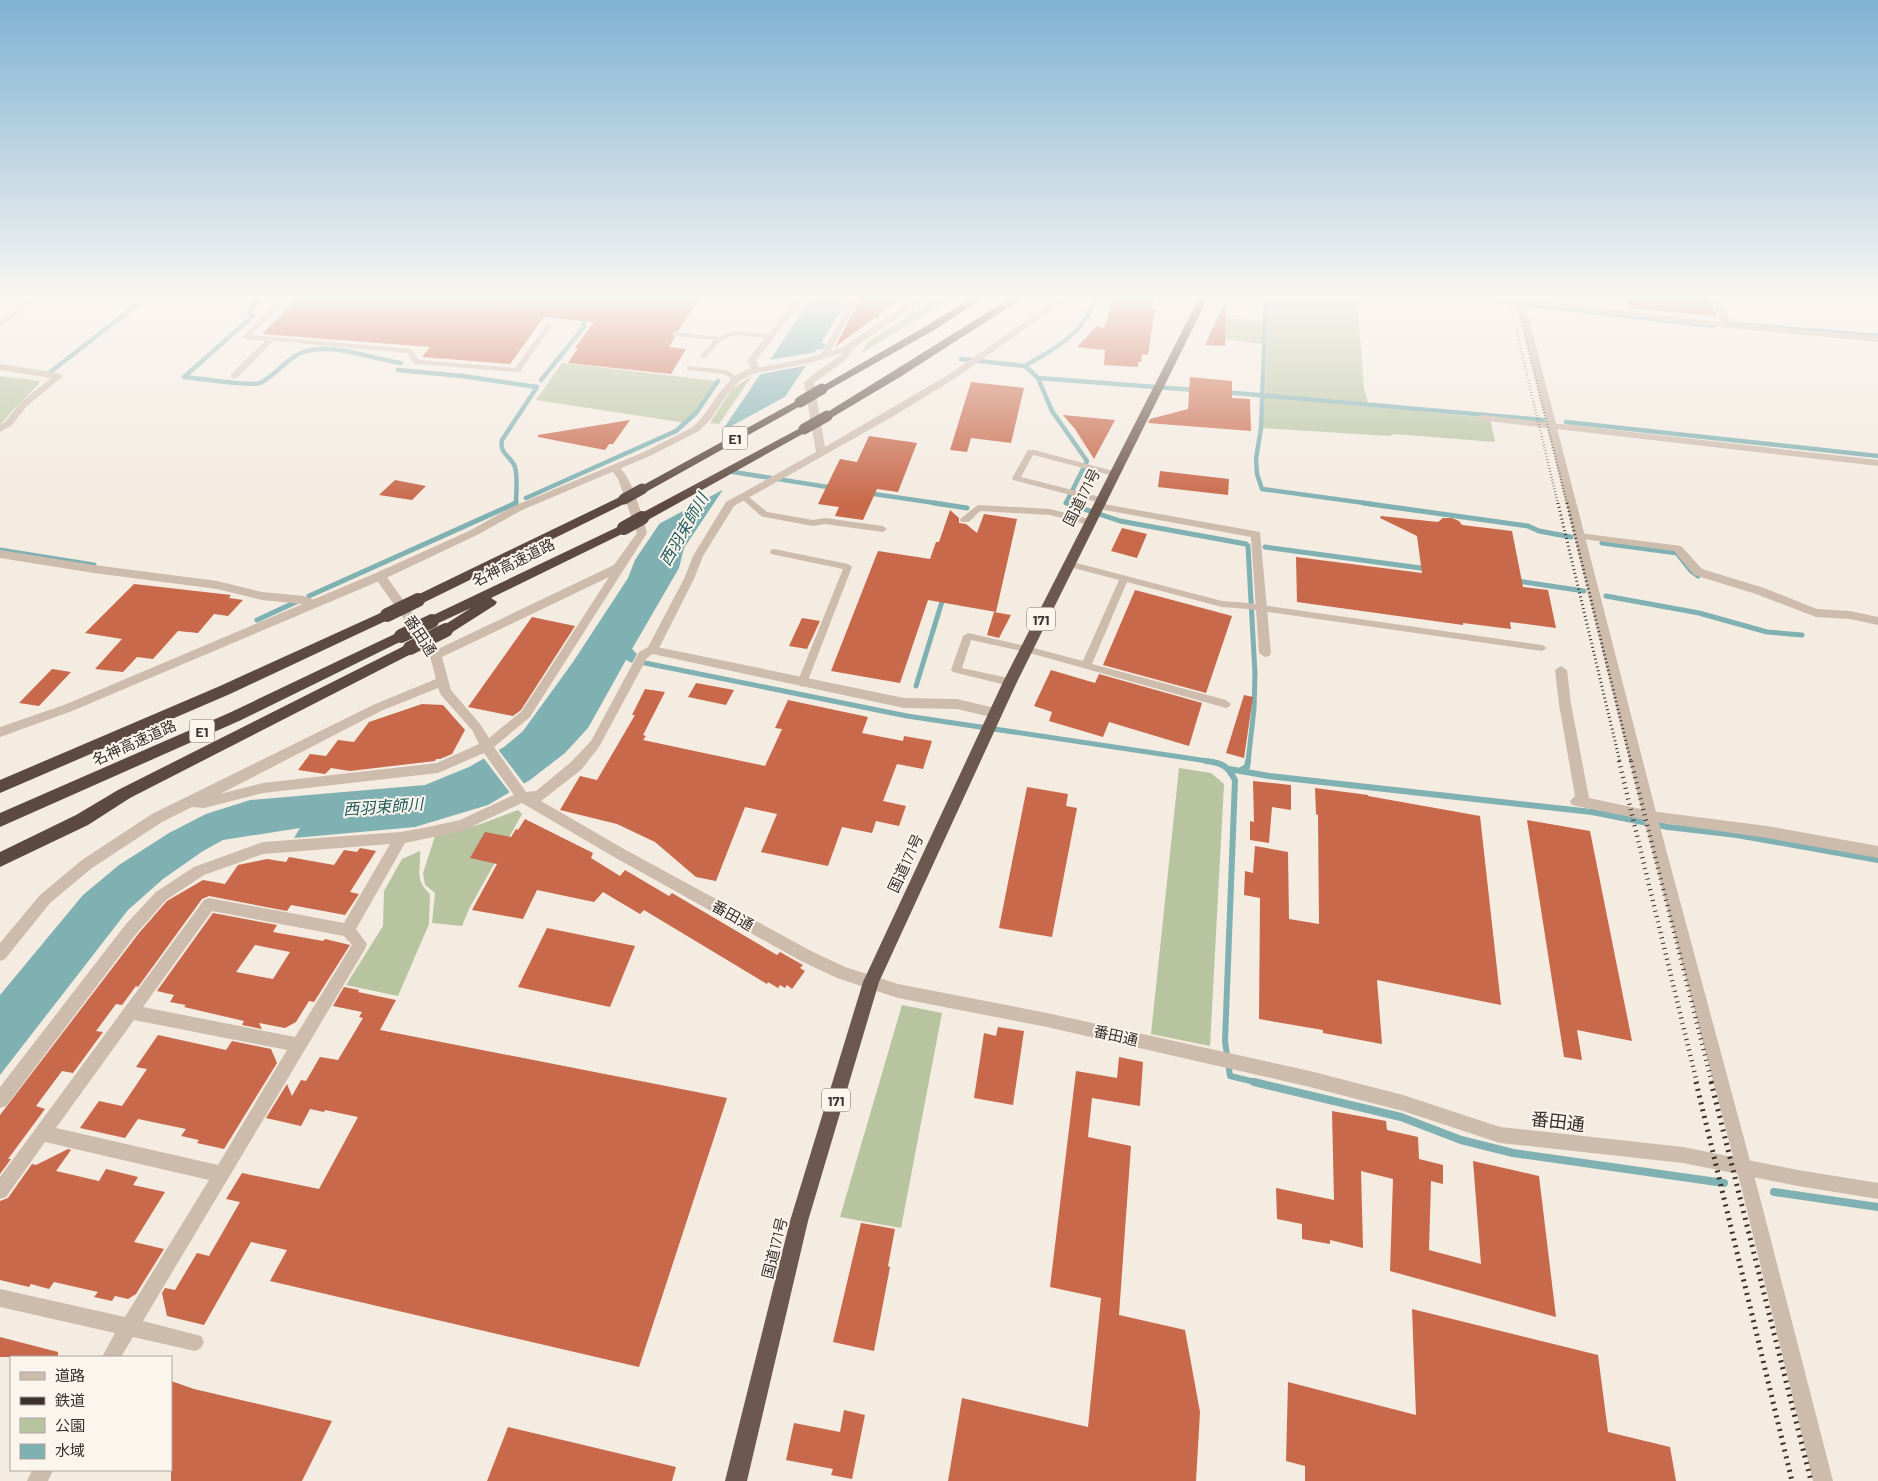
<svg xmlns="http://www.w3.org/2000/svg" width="1878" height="1481" font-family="Barlow,'Noto Sans JP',sans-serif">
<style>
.green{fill:#b8c4a0}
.water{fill:#7fb0b2}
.pier{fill:#f4ebe1}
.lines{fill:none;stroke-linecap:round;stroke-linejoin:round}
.stream-far3{stroke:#7fb0b2;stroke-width:4.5}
.stream-far2{stroke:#7fb0b2;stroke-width:5}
.stream-far1{stroke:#7fb0b2;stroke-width:6}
.stream{stroke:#7fb0b2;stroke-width:8}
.building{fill:#c8694b;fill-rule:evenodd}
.service{fill:#cdbbac;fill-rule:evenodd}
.minor{fill:#cdbbac;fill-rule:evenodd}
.tertiary{fill:#cdbbac;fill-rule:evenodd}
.trunk{fill:#6c584f;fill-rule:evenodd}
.motorway{fill:#5c4a42;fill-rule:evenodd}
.rail-far3{stroke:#3b302b;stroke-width:2.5;stroke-dasharray:0.5 2.5;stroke-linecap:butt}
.rail-far2{stroke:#3b302b;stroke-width:3;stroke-dasharray:1 3;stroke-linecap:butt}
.rail-far1{stroke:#3b302b;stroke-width:4.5;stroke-dasharray:1 4.5;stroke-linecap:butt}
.rail{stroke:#3b302b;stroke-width:5;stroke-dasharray:2 5;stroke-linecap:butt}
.motorway-bridge-far1{stroke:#5c4a42;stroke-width:11}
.motorway-bridge{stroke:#5c4a42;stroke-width:14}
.labels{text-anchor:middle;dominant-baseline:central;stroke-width:4;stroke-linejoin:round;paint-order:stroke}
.shield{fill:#fbf5ee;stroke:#756b66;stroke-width:1}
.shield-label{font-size:14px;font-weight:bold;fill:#3b302b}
.street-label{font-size:15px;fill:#3b302b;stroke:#fbf5ee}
.water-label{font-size:16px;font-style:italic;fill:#1f5a5e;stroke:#fbf5ee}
.near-street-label{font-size:18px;fill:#3b302b;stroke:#fbf5ee}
</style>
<rect width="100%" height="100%" fill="#f4ebe1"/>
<path class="green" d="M935 296H955L860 354 868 342 918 310Z
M1269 296H1357L1364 388 1368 403 1265 394Z
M1217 317 1265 322 1263 344 1208 337Z
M562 363 716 381 697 413 686 423 536 400Z
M0 376 39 381V384L14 409 0 425Z
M752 376 719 424 710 423 732 389Z
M1263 397 1490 418 1495 442 1394 434 1389 436 1262 428Z
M1179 768 1211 773 1224 784 1210 1046 1151 1034Z
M518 810 522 814 469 909 462 926 432 923 435 893 425 885 423 873 435 836 481 824Z
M420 851C421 870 414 880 430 894L429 924 398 996 346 985 383 926 384 891 402 859Z
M902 1005 942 1013 901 1228 840 1217Z"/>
<path class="water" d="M813 296H850L821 343 826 344 822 350 817 349 684 548 679 568 632 649 637 654 632 663 626 660 588 728 565 753 530 780 488 805 415 827 294 838 300 828 223 840 203 851 163 879 128 910 0 1075V995L83 895 119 865 169 833 206 814 250 800 425 785 469 767 504 747 523 731 573 662 628 578 635 560Z"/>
<path class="pier" d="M818 352 809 365 757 375 768 360Z
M790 394 728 487 655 526 715 435Z
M497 748 525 785 511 794 482 756Z"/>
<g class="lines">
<path class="stream-far3" d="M1266 296 1261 428 1256 459 1257 474 1262 489 1372 504
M1481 296 1496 301 1714 326
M1733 324 1878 336
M961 359 1025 366 1038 378 1052 411 1087 461 1066 503 1070 504
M1025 366C1056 347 1086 334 1095 296
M398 370 462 376 537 387 502 440C499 454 511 456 515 467 518 477 516 492 516 503L513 504
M49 373 148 296
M184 377C198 378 250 387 260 383 279 374 288 354 311 350 341 345 372 359 401 363
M184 377 253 316 250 312 260 296
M1038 378 1195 390
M541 380 584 327 583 321 586 315
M1224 392 1543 420
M1566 422 1878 456
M727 471 834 488
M867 493 942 504
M526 498 676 431 696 413 718 381"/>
<path class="stream-far2" d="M934 503 967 508
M1066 503 1120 521 1246 544 1248 546 1255 674 1254 709 1248 762
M1363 503 1528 526 1539 531 1571 537
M1602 543 1677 553 1691 571 1698 576
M1265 547 1428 569
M0 550 94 565
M1517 581 1584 591
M309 596 516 503
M1606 596 1699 613 1767 632 1802 635
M257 620 296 602
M639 659 645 663 907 716 1214 762
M916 686 944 595"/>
<path class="stream-far1" d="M1206 761C1222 763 1227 765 1235 780L1225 1041 1230 1076 1259 1083
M1229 769 1269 776 1592 812 1668 827 1737 835 1878 860
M1241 770 1247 767 1248 761"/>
<path class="stream" d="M1254 1082 1401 1117 1461 1140 1513 1153 1724 1183
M1774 1192 1878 1207"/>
</g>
<path class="building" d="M300 296H701L679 330 672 333 675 337 669 347 686 349 671 374 568 363 578 348H575L594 322 544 317 510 364 422 357 430 347 262 334Z
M862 296H903L881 312 878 318H874L835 347Z
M1114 296H1155L1151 309H1155L1148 355 1142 354 1141 362H1138V367L1104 365 1105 350 1077 347 1097 326 1104 328Z
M1626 296H1707L1717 316 1626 308Z
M1225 303V346L1205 345Z
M1190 377 1232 381V398L1250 399 1251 431 1148 423 1150 419 1188 409Z
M971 382 1024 388 1011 443 971 438 967 452 950 450Z
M1063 415 1115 420 1094 459 1075 429Z
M630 420 613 444H609L605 450 538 437V435Z
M869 436 917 443 898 492 877 489 863 520 835 516 839 507 818 504 840 459 857 462Z
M1160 471 1229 479 1228 495 1158 487Z
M395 480 426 486 412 500 379 495Z
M950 510 959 518V523L966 524 977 533 984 514 1017 519 996 612 928 600 900 683 831 671 878 551 930 559 936 542H939Z
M1381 516 1438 522 1443 518H1452L1459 521 1462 525 1512 531 1523 587 1548 590 1556 628 1510 622 1511 629 1463 623V625L1297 602 1296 557 1422 573 1417 536 1380 518Z
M1122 528 1147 534 1137 558 1111 551Z
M134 584 231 595 229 598 243 600 228 616 214 614 198 633 178 631 153 659 137 657 123 672 95 669 122 639 85 633Z
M1135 590 1232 616 1206 693 1103 665Z
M994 612 1011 615 999 638 987 635Z
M532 617 575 626 521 710 513 716 468 707Z
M802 618 820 621 807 649 789 646Z
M52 669 71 672 39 706 19 703Z
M1051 670 1095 683 1099 674 1202 703 1189 746 1109 722 1103 737 1049 721 1052 712 1034 706Z
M696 683 734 690 726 705 688 697Z
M645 689 665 692 643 735 646 736 643 740 765 766 782 729 775 728 788 700 868 717 862 733 903 741 904 736 932 741 923 769 897 764 883 801 906 806 899 826 876 821 872 833 842 827 828 866 761 852 777 814 745 807 716 881 696 877 655 842 617 824 560 810 580 776 597 780 635 715H632Z
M1244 695 1253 697 1244 758 1226 753Z
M422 704 443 705 465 730 452 754 440 759H436L435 761 350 771 331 768 325 774 298 770 310 754 326 756 338 740 354 742 369 722Z
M1253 781 1291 785V810L1272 807 1269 843 1250 840V821L1254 822Z
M1027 787 1068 794 1066 806 1077 808 1052 937 999 928Z
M1315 788 1368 795V796L1480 816 1501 1005 1377 980 1382 1044 1323 1033V1030L1259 1019 1260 898 1244 895 1245 871 1253 873 1255 846 1288 852 1289 919 1319 924 1318 815 1316 814Z
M525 819 593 853 591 858 620 876 625 870 669 896 672 893 777 955 780 952 803 965 800 968 805 971 792 989 787 985 785 988 780 985 778 988 768 982 767 984 644 910 640 914 603 892 594 902 537 890 523 919 472 910 497 864 470 858 485 832 511 837 516 829 518 830Z
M1527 820 1590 831 1632 1041 1577 1030 1582 1060 1564 1057Z
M360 848 376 851 350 892 359 894 345 915 291 905 287 911 209 896 202 899 138 987 136 986 122 1005 116 1004 96 1031 103 1032 73 1073 62 1071 36 1106 45 1109 8 1159H11L0 1174V1115L139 933 167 901 203 880 225 884 238 865 267 859 286 862 289 857 334 865 344 850 357 852Z
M213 913 277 925 273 932 323 941 325 939 350 945 314 1002 309 1001 296 1022 285 1028 259 1023 262 1029 242 1025 244 1021 184 1007 186 1005 170 1002 174 995 157 991ZM255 945 290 952 273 979 236 972Z
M547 928 635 946 610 1007 518 987Z
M344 987 359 990 358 992 396 1000 380 1030 727 1098 639 1367 270 1281 287 1250 251 1242 204 1325 167 1316 162 1293 165 1288 175 1290 197 1253 209 1256 240 1202 226 1199 242 1173 319 1189 358 1117 325 1110 324 1112 310 1109 301 1126 266 1118 287 1084 292 1096 301 1080 306 1081 320 1057 338 1060 363 1018 359 1017 362 1012 333 1006Z
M998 1027 1024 1031 1013 1105 974 1098 984 1033 996 1036Z
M158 1035 226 1050 232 1041 271 1049 277 1063 224 1149 197 1143 199 1140 181 1136 186 1129 138 1119 125 1138 80 1128 99 1101 122 1106 147 1069 136 1067Z
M1119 1057 1143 1062 1140 1106 1092 1098 1088 1137 1131 1146 1119 1315 1185 1330 1200 1412 1196 1481H948L962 1398 1088 1427 1101 1298 1050 1287 1076 1071 1117 1078Z
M1332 1111 1386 1121 1387 1130 1418 1137 1419 1159 1443 1165V1184L1431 1181 1429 1250 1481 1264 1473 1161 1539 1176 1556 1317 1390 1271 1393 1179 1361 1171 1363 1248 1330 1240V1244L1302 1239V1224L1277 1219 1276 1188 1334 1200Z
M68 1149 71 1150 56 1171 99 1181 106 1169 138 1177 133 1185 165 1192 134 1242 164 1249 136 1294 128 1299 115 1296 112 1301 94 1297 98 1292 54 1282 49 1289 31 1284 29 1287 0 1280V1201L8 1198 32 1164 36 1165Z
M861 1223 895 1229 888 1266 890 1267 874 1351 833 1342Z
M1412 1309 1598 1355 1608 1432 1670 1447 1676 1481H1305V1466L1286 1461 1288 1382 1416 1415Z
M0 1337 58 1352V1357H0Z
M171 1381 194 1389 332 1421 302 1481H171Z
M844 1410 865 1415 852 1479 831 1475 833 1469 786 1460 794 1423 840 1432Z
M508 1427 676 1467 672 1481H487Z"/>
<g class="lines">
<path class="service" d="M35 296H42L0 327V322Z
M90 296 135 298 137 296H144L136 302 93 298Z
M283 296H290L251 335 410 349 412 350 419 360 515 368 547 324 552 325 520 372H517L417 364H414L408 353 273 341 237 378H231V374L265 341 245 339 242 337Z
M854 296H860L828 356 822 357 820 356Z
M735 331 771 334 774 336 771 338 736 335 721 340 706 357 704 358 700 356 714 340 677 336 674 334 677 332 718 337Z
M687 366 726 370 740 379 736 381 724 374 690 370H687Z
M1028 450H1034L1117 472 1118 474 1114 476 1033 455 1021 477 1104 498V502L1101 503 1013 480 1012 478Z
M744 493 767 512 813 520 825 518 883 526 887 529 883 532 825 524 813 526 764 517 761 516 741 498 740 496Z
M774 549 848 564 852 567 807 683 802 687 797 683 843 569 771 554 770 552 771 550Z
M1069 561 1222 601 1248 603 1542 645 1547 648 1542 651 1248 609 1222 607 1127 582 1092 664 1226 700 1231 704 1229 707 1226 708 1026 652 971 640 962 668 1013 679 1015 682 1013 685 1010 686 953 672 951 670 963 636 968 633 1026 646 1083 661 1119 580 1066 566 1065 564 1066 562Z"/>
<path class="minor" d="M799 296H807L756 360 760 370 759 372H753L747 360Z
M1062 296H1072L954 379 892 417 734 506 703 556 694 579 658 650 647 658 599 747 581 770 541 801 624 849 811 951 845 967 898 984 1047 1013 1310 1071 1403 1095 1500 1127 1683 1147 1798 1170 1878 1183V1199L1798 1186 1683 1163 1500 1143 1403 1111 1310 1087 1047 1027 898 998 837 978 801 961 614 857 522 803 462 831 405 843 356 929 367 944 365 949 143 1321 201 1336 204 1342 201 1348 195 1351 133 1337 121 1357H102L115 1333 0 1307V1289L125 1317 209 1180 45 1142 6 1197 0 1199V1177L204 900 209 898 344 923 390 844 263 854 204 875 166 900 136 934 6 1106 0 1108V1087L126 924 156 892 194 867 263 842 401 832 428 827 460 820 514 795 484 753 438 773 263 793 204 808 192 807 162 822 92 868 50 903 5 959 0 961V943L40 895 82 860 152 814 373 705 436 679 430 656 376 579 375 576 376 573H384L438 649 614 565 637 533 618 479 610 468 615 465C631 470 642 517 647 533L530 717 494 747 526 792 536 791 571 762 591 741 639 652 648 647 684 579 693 556 726 502 816 452 804 383 815 373 842 354 844 352 842 349 843 347H849L853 351 843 362 814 383 825 447 948 375ZM609 577 522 711 489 738 480 724 451 690 442 657ZM438 688 441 695 472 730 479 744 437 763 263 783 220 794 381 711ZM212 911 344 936 352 945 295 1037 143 1007ZM134 1020 287 1050 218 1165 56 1128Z
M1455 296 1520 298 1722 322 1709 296H1717L1731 323 1878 336V342L1728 328 1520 302 1459 298Z
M0 364 59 373 63 376 27 406 11 426 0 432V425L5 422 21 402 51 378 0 370Z
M1482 415 1878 460V466L1479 420V416Z
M1098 503 1260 532 1271 653 1269 656 1265 657 1259 653 1251 537 1094 508V504Z
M978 505 1050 509 1093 520 1094 522 1089 525 1050 515 980 511 969 522H961L960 520 961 518Z
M1579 533 1681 546 1702 569 1764 588 1817 609 1850 611 1878 617V625L1850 619 1816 617 1756 594 1694 575 1674 551 1575 538 1574 536Z
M0 550 94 565 217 581 262 592 304 596 317 601 319 604 313 608 302 604 262 600 217 589 94 573 0 558Z
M1561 666 1567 670 1571 704 1589 798 1650 811 1767 826 1878 846V858L1767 838 1650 821 1572 805 1570 801 1575 796 1559 704 1555 670Z
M32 1470H53L48 1481H27Z"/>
<path class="tertiary" d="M919 296H929L849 351 810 363 752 374 739 381 726 396 711 419 699 431 650 456 522 510 477 535 384 579 72 711 0 737V727L64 705 376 573 469 531 514 506 644 452 693 427 704 415 719 393 733 377 746 370 808 358 843 347Z
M1515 296H1523L1657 816 1759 1194 1833 1481H1813L1743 1194 1643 816Z
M652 646 904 698 957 699 995 708 999 710 1001 713 999 716 995 718 957 709 904 708 648 653 646 650Z"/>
<path class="trunk" d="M1200 296H1209L1017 682 879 982 808 1221 747 1481H725L790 1221 863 982 1003 682Z"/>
<path class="motorway" d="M974 296H986L936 329 826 391H818L817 389 928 325Z
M1014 296H1026L900 377 831 418 827 419 821 416Z
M800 399 806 402 804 404 646 492 642 493 636 489Z
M804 426 808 427 810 429 808 431 646 521H638L636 518 638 515Z
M624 495 628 496 630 499 628 502 423 603H413L411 600 413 597Z
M624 524 630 528 628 531 491 598 497 602 495 605 451 633H441L439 630 441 627 471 608 432 626 427 624 425 621 427 618Z
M387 610 392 612 394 615 392 618 230 694 0 793V780L220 686Z
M401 631 406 633 408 636 406 639 239 721 0 827V813L229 713Z
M410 643 415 644 417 648 415 652 130 798 88 825 0 867V852L76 815 118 790Z"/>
<path class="rail-far3" d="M1508 296 1558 504
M1515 296 1567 504"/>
<path class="rail-far2" d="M1558 503 1620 762
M1567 503 1631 762"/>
<path class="rail-far1" d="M1619 761 1697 1083
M1631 761 1712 1083"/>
<path class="rail" d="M1696 1082 1792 1481
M1711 1082 1811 1481"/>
<path class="motorway-bridge-far1" d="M800 402 822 389
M804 429 827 416
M624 499 642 489"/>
<path class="motorway-bridge" d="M624 528 642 518
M387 615 418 600
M401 636 432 621
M410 648 446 630"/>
</g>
<linearGradient id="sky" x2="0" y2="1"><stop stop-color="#7eb2d2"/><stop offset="0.59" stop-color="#faf6f2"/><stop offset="1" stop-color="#faf6f2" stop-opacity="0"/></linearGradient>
<rect width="1878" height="504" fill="url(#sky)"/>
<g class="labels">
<g class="shield">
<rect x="722.5" y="426.5" width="25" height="23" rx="4"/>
<rect x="1027" y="607.5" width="28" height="23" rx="4"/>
<rect x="189.5" y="719.5" width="25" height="23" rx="4"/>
<rect x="822" y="1088.5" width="28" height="23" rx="4"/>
</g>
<g class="shield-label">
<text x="735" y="438">E1</text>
<text x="1041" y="619">171</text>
<text x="202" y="731">E1</text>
<text x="836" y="1100">171</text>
</g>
<g class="street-label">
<text transform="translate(1081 497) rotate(-63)">国道171号</text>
<text transform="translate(513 562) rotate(-26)">名神高速道路</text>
<text transform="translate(421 635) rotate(57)">番田通</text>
<text transform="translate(134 742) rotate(-24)">名神高速道路</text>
<text transform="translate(905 863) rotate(-65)">国道171号</text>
<text transform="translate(733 915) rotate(29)">番田通</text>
<text transform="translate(1116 1035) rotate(13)">番田通</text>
<text transform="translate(774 1248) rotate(-76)">国道171号</text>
</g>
<g class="water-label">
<text transform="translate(683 529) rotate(-60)">西羽束師川</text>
<text transform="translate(383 806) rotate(-4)">西羽束師川</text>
</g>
<g class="near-street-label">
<text transform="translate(1558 1121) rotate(7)">番田通</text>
</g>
</g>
<rect x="10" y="1356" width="162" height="115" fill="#fbf5ee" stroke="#aea6a0"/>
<rect x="20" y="1372" width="25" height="8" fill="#cdbbac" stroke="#aea6a0"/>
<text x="55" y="1381" font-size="15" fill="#3b302b">道路</text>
<rect x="20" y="1397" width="25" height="8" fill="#3b302b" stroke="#aea6a0"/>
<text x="55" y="1406" font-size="15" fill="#3b302b">鉄道</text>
<rect x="20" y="1418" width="25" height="15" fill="#b8c4a0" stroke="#aea6a0"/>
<text x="55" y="1431" font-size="15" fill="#3b302b">公園</text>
<rect x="20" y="1444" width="25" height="15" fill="#7fb0b2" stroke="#aea6a0"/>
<text x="55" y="1456" font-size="15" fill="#3b302b">水域</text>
</svg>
